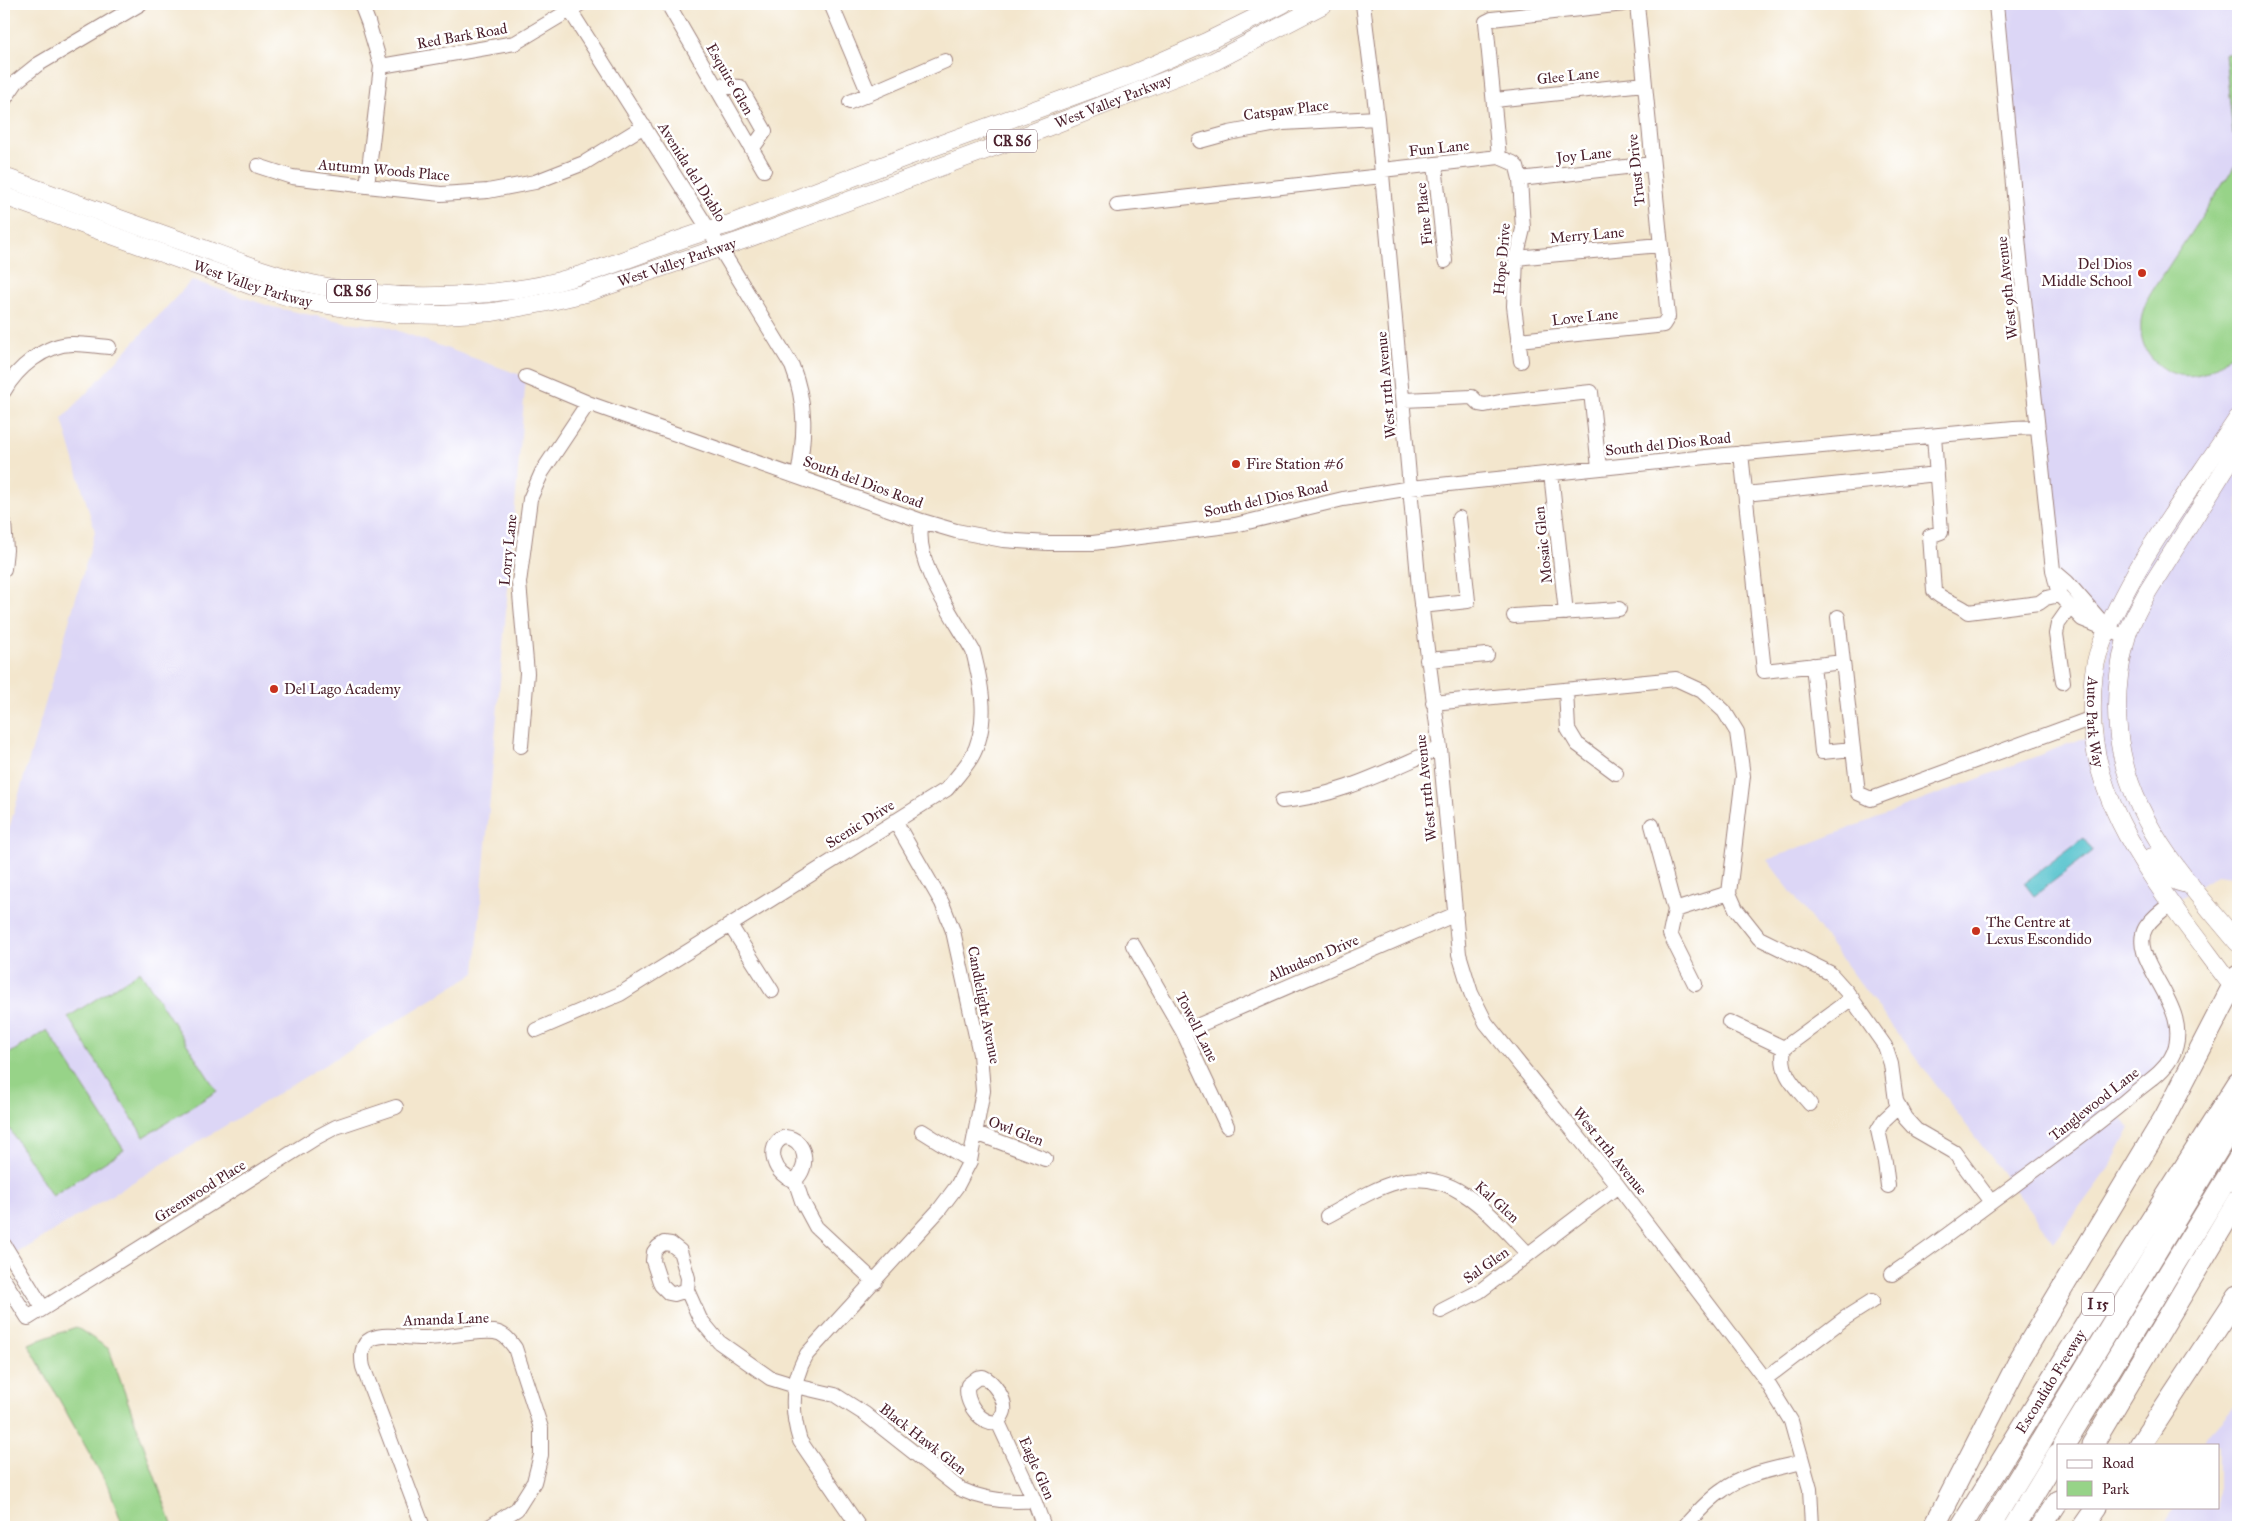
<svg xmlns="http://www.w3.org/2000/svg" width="2242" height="1531" font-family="'IM FELL Great Primer',serif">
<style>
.built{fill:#dcd6f6}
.green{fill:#97d388;stroke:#70795a}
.water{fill:#56c3ce;stroke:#50717c}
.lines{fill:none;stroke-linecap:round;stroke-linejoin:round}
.minor-casing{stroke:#9e827c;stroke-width:16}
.major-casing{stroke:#9e827c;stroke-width:19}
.highway-casing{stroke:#9e827c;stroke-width:23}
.minor{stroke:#fff;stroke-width:14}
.major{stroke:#fff;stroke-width:18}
.highway{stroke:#fff;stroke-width:21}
.poi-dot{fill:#c8321e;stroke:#fff;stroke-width:2}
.labels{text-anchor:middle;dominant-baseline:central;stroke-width:5;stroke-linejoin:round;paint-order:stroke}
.shield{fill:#fff;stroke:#80626b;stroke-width:1}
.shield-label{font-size:14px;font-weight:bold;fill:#4a1f2b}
.street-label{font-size:15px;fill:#4a1f2b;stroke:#fff}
.poi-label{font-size:15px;fill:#4a1f2b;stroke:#fff;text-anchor:start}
</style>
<rect width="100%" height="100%" fill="#fff"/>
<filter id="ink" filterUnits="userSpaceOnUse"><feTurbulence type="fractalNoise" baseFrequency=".02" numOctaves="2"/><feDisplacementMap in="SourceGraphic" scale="10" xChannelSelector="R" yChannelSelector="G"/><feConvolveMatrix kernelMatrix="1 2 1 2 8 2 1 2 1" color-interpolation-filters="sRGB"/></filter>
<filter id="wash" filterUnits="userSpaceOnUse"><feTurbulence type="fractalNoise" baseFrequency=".0096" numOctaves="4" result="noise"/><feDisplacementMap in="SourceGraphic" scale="20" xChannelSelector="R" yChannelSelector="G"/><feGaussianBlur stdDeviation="1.12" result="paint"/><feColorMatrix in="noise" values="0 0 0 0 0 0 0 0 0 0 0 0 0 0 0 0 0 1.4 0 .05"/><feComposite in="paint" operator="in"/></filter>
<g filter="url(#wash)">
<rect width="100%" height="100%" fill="#f3e6cd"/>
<path class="built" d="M1996 4H2238V878L2217 875 2171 904 2142 940 2177 1021 2171 1058 2117 1110 2130 1128 2109 1168 2054 1242 1767 860 2081 739 2104 737V671L2109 640 2059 595Z
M192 280 272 307 345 322 385 326 526 377 475 973 4 1261V846L95 532 62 419Z
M2238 1402V1527H2164L2174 1507H2218V1445H2203L2207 1436Z"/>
<path class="green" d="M2238 53V135H2233L2225 54Z
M2238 161V344C2194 412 2112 359 2151 293Z
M140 971 217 1091 144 1137 68 1017Z
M47 1030 124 1150 52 1196 4 1120V1057Z
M76 1327 109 1349 173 1527H123L110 1490 28 1344Z"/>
<path class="water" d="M2083 838 2093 851 2034 896 2024 883Z"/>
</g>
<g filter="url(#ink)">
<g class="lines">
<g class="minor-casing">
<path id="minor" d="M361 4 368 22 381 66 367 186
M566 4 709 230 792 366C807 404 805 436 798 476
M668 4 764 170
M831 4 869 94
M1363 4 1377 118 1419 588 1440 748 1459 954 1471 993 1486 1023 1618 1186 1765 1379 1791 1421 1810 1489 1812 1527
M1996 4 2022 280 2053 570 2059 595 2082 619 2126 637
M381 66 515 43 580 4
M715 85 740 87 765 131 752 149
M4 100 17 81 37 65 140 4
M1495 100 1644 84
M850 102 945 61
M1200 141 1229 133 1283 123 1377 118
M1435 164 1445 261
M258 166 292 177 367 186 441 194 488 191 535 182 584 163 644 126
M1382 170 1499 157
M1520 179 1652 164
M1117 205 1382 176
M1516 258 1660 245
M1518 340 1656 326 1663 325 1668 317 1637 4
M1521 361 1514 306 1516 258 1523 229 1520 179 1517 167 1513 163 1499 157 1486 22 1492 19 1624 4
M526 377 588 403 922 521 956 531 1003 540 1048 543H1093L1235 525 1343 499 1411 488 1725 455 2014 428 2037 427
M4 391C17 368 45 344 73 344 85 344 97 346 109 347
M1404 400 1472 397 1479 404 1485 405 1505 401 1591 392 1599 468
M1934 436 1941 532 1930 536 1934 591C1942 601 1958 603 1968 612L2039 603 2046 598 2059 595
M1741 453 1764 671 1843 662 1858 793 1871 799 2092 718
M1551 473 1566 613
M1745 494 1937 474
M4 522 6 550 4 569
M2053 570 2067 582 2108 629
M1421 606 1468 601 1459 518
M1514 616 1619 609
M1838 617 1843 662
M1427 660 1487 655
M1813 665 1822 752 1853 749
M2063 682 2056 634 2058 624 2070 607
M1566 690 1568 729 1577 744 1616 773
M1433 703 1676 679 1702 691 1724 711 1737 732 1743 776 1729 893 1736 909 1759 938 1830 973 1847 992 1885 1046 1891 1064 1896 1101 1905 1118 1916 1130 1954 1152 1991 1202
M521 746 527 673 519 583 530 499 542 472 588 403
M1282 801C1339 797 1388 770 1440 748
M1652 825 1675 910 1729 893
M1675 910 1670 934 1695 984
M730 925 772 991
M1133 945 1183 1032 1227 1126
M1729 1022 1784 1048 1852 998
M536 1030 620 994 947 789C955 779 964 769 971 758 990 725 982 686 973 651 953 615 912 562 922 521
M1183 1032 1456 914
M1784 1048C1779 1074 1795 1086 1810 1104
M922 1131 970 1161
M976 1133 1045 1159
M785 1137C807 1139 810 1168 795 1180 775 1178 763 1145 785 1137Z
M795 1180 802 1201 816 1227 875 1282
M1888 1186 1885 1162 1878 1130 1884 1120 1899 1106
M1327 1216C1350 1204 1372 1189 1397 1182 1455 1167 1493 1218 1528 1254
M4 1245 43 1308
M1892 1274C1933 1247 1972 1216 2012 1187 2052 1157 2094 1128 2132 1095 2145 1083 2162 1074 2171 1058 2199 1008 2125 961 2146 927 2153 917 2162 910 2171 904
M4 1280 28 1318 317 1137 336 1127 396 1107
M687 1290 674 1294 669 1293 661 1285 653 1261 654 1252 658 1247 664 1243 671 1244 680 1251 688 1278 687 1290 700 1319 719 1342 770 1378 796 1386 835 1395 865 1414 960 1489C984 1500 1008 1503 1034 1500
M1441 1311 1480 1291 1618 1186
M983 1377C993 1381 1006 1399 1004 1411 1003 1415 1000 1419 998 1422 981 1426 963 1401 968 1385L977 1378Z
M1765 1379 1845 1318 1872 1301
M998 1422 1034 1500 1044 1527
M423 1527 363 1367C361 1357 361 1344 371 1339 387 1332 408 1339 425 1338 447 1338 472 1330 494 1332 504 1333 509 1340 515 1348L541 1428V1455L534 1482 517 1509 489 1527
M859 1527 800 1441C791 1412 791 1381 807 1354L939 1210 957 1186 970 1161 983 1091 980 1054 953 931 942 903 895 821
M1684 1527C1696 1514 1708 1500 1723 1490 1745 1473 1776 1469 1802 1462"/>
</g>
<g class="major-casing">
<g id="major">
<path d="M4 177C67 200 130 223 193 245 232 259 271 275 312 284 382 300 457 299 527 288 598 276 661 242 730 224L903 158 1133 74 1206 42 1283 4"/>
<path id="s1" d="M4 196 253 286 300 300 356 310 398 314 443 315 493 312 543 303 586 293 743 240 1032 133 1213 62 1324 4"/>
<path id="s2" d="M2238 418C2189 493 2127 569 2098 654 2093 670 2092 687 2092 703 2089 790 2139 860 2188 927 2205 949 2221 972 2238 993"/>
<path d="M2238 448 2148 591C2140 606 2130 622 2126 639 2105 721 2121 788 2169 857 2190 887 2215 915 2238 943"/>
<path d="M2152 857C2162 872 2171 883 2190 884"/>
</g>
</g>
<g class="highway-casing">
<g id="highway">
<path d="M2064 1445 2238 1160"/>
<path d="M2092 1445 2238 1200"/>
<path d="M2140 1445 2238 1296"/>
<path d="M1934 1527 2021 1357 2165 1117 2238 976"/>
<path id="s3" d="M1961 1527 2114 1279 2238 1083"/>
<path d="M1989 1527 2238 1116"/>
<path d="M2014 1527 2058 1454"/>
<path d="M2041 1527 2058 1501"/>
<path d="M2083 1527 2097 1507"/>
</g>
</g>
<use href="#minor" class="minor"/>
<use href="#major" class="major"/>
<use href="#highway" class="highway"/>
</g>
</g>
<g class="poi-dot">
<circle cx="2142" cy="273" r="5"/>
<circle cx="1236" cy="464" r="5"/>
<circle cx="274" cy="689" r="5"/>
<circle cx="1976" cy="931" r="5"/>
</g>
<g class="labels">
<g class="shield">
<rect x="987" y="129.5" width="50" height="23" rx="4"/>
<rect x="327" y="279.5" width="50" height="23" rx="4"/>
<rect x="2082" y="1292.5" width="32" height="23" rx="4"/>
</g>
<g class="shield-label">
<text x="1012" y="141">CR S6</text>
<text x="352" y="291">CR S6</text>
<text x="2098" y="1304">I 15</text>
</g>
<g class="street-label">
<text transform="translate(462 36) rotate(-10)">Red Bark Road</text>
<text transform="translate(1568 76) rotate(-6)">Glee Lane</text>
<text transform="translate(730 79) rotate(60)">Esquire Glen</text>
<text stroke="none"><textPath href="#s1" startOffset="1164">West Valley Parkway</textPath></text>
<text transform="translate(1286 110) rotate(-7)">Catspaw Place</text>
<text transform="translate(1439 148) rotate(-6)">Fun Lane</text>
<text transform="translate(1584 155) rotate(-6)">Joy Lane</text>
<text transform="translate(384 170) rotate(5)">Autumn Woods Place</text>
<text transform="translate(1636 170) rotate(-96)">Trust Drive</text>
<text transform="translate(692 172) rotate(58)">Avenida del Diablo</text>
<text transform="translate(1424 214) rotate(-96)">Fine Place</text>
<text transform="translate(1587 235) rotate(-5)">Merry Lane</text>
<text transform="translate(1502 259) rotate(-85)">Hope Drive</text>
<text stroke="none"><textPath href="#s1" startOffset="699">West Valley Parkway</textPath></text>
<text stroke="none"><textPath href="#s1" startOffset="264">West Valley Parkway</textPath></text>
<text transform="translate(2007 288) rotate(-96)">West 9th Avenue</text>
<text transform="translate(1585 317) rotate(-6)">Love Lane</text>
<text transform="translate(1386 385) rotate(-95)">West 11th Avenue</text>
<text transform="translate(1668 444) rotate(-6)">South del Dios Road</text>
<text transform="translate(863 482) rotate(20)">South del Dios Road</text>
<text transform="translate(1266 499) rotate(-12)">South del Dios Road</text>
<text transform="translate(1543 545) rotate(-96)">Mosaic Glen</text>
<text transform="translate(508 550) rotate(-84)">Lorry Lane</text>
<text stroke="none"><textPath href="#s2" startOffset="344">Auto Park Way</textPath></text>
<text transform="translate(1426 788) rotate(-96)">West 11th Avenue</text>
<text transform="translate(860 824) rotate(-32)">Scenic Drive</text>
<text transform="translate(1313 958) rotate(-23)">Alhudson Drive</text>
<text transform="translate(984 1005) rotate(79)">Candlelight Avenue</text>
<text transform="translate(1197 1027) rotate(63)">Towell Lane</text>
<text transform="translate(2094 1104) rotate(-38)">Tanglewood Lane</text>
<text transform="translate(1016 1131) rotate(21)">Owl Glen</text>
<text transform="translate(1610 1151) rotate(51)">West 11th Avenue</text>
<text transform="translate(200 1191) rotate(-32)">Greenwood Place</text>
<text transform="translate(1497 1202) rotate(42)">Kal Glen</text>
<text transform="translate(1486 1265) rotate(-35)">Sal Glen</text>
<text transform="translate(446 1319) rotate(-2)">Amanda Lane</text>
<text stroke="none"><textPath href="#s3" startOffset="171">Escondido Freeway</textPath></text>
<text transform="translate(923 1439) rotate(38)">Black Hawk Glen</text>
<text transform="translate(1037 1468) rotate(66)">Eagle Glen</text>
</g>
<g class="poi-label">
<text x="2132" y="264" text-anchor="end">Del Dios<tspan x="2132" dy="17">Middle School</tspan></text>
<text x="1246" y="464">Fire Station #6</text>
<text x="284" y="689">Del Lago Academy</text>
<text x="1986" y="922">The Centre at<tspan x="1986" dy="17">Lexus Escondido</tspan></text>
</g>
</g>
<rect width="2242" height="1531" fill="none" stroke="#fff" stroke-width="20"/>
<rect x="2057" y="1444" width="162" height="65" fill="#ffffff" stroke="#b7a5aa"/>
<rect x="2067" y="1460" width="25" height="8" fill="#ffffff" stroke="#b7a5aa"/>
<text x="2102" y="1468" font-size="15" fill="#4a1f2b">Road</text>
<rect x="2067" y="1481" width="25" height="15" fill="#97d388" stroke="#b7a5aa"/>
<text x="2102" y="1494" font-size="15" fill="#4a1f2b">Park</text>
</svg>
